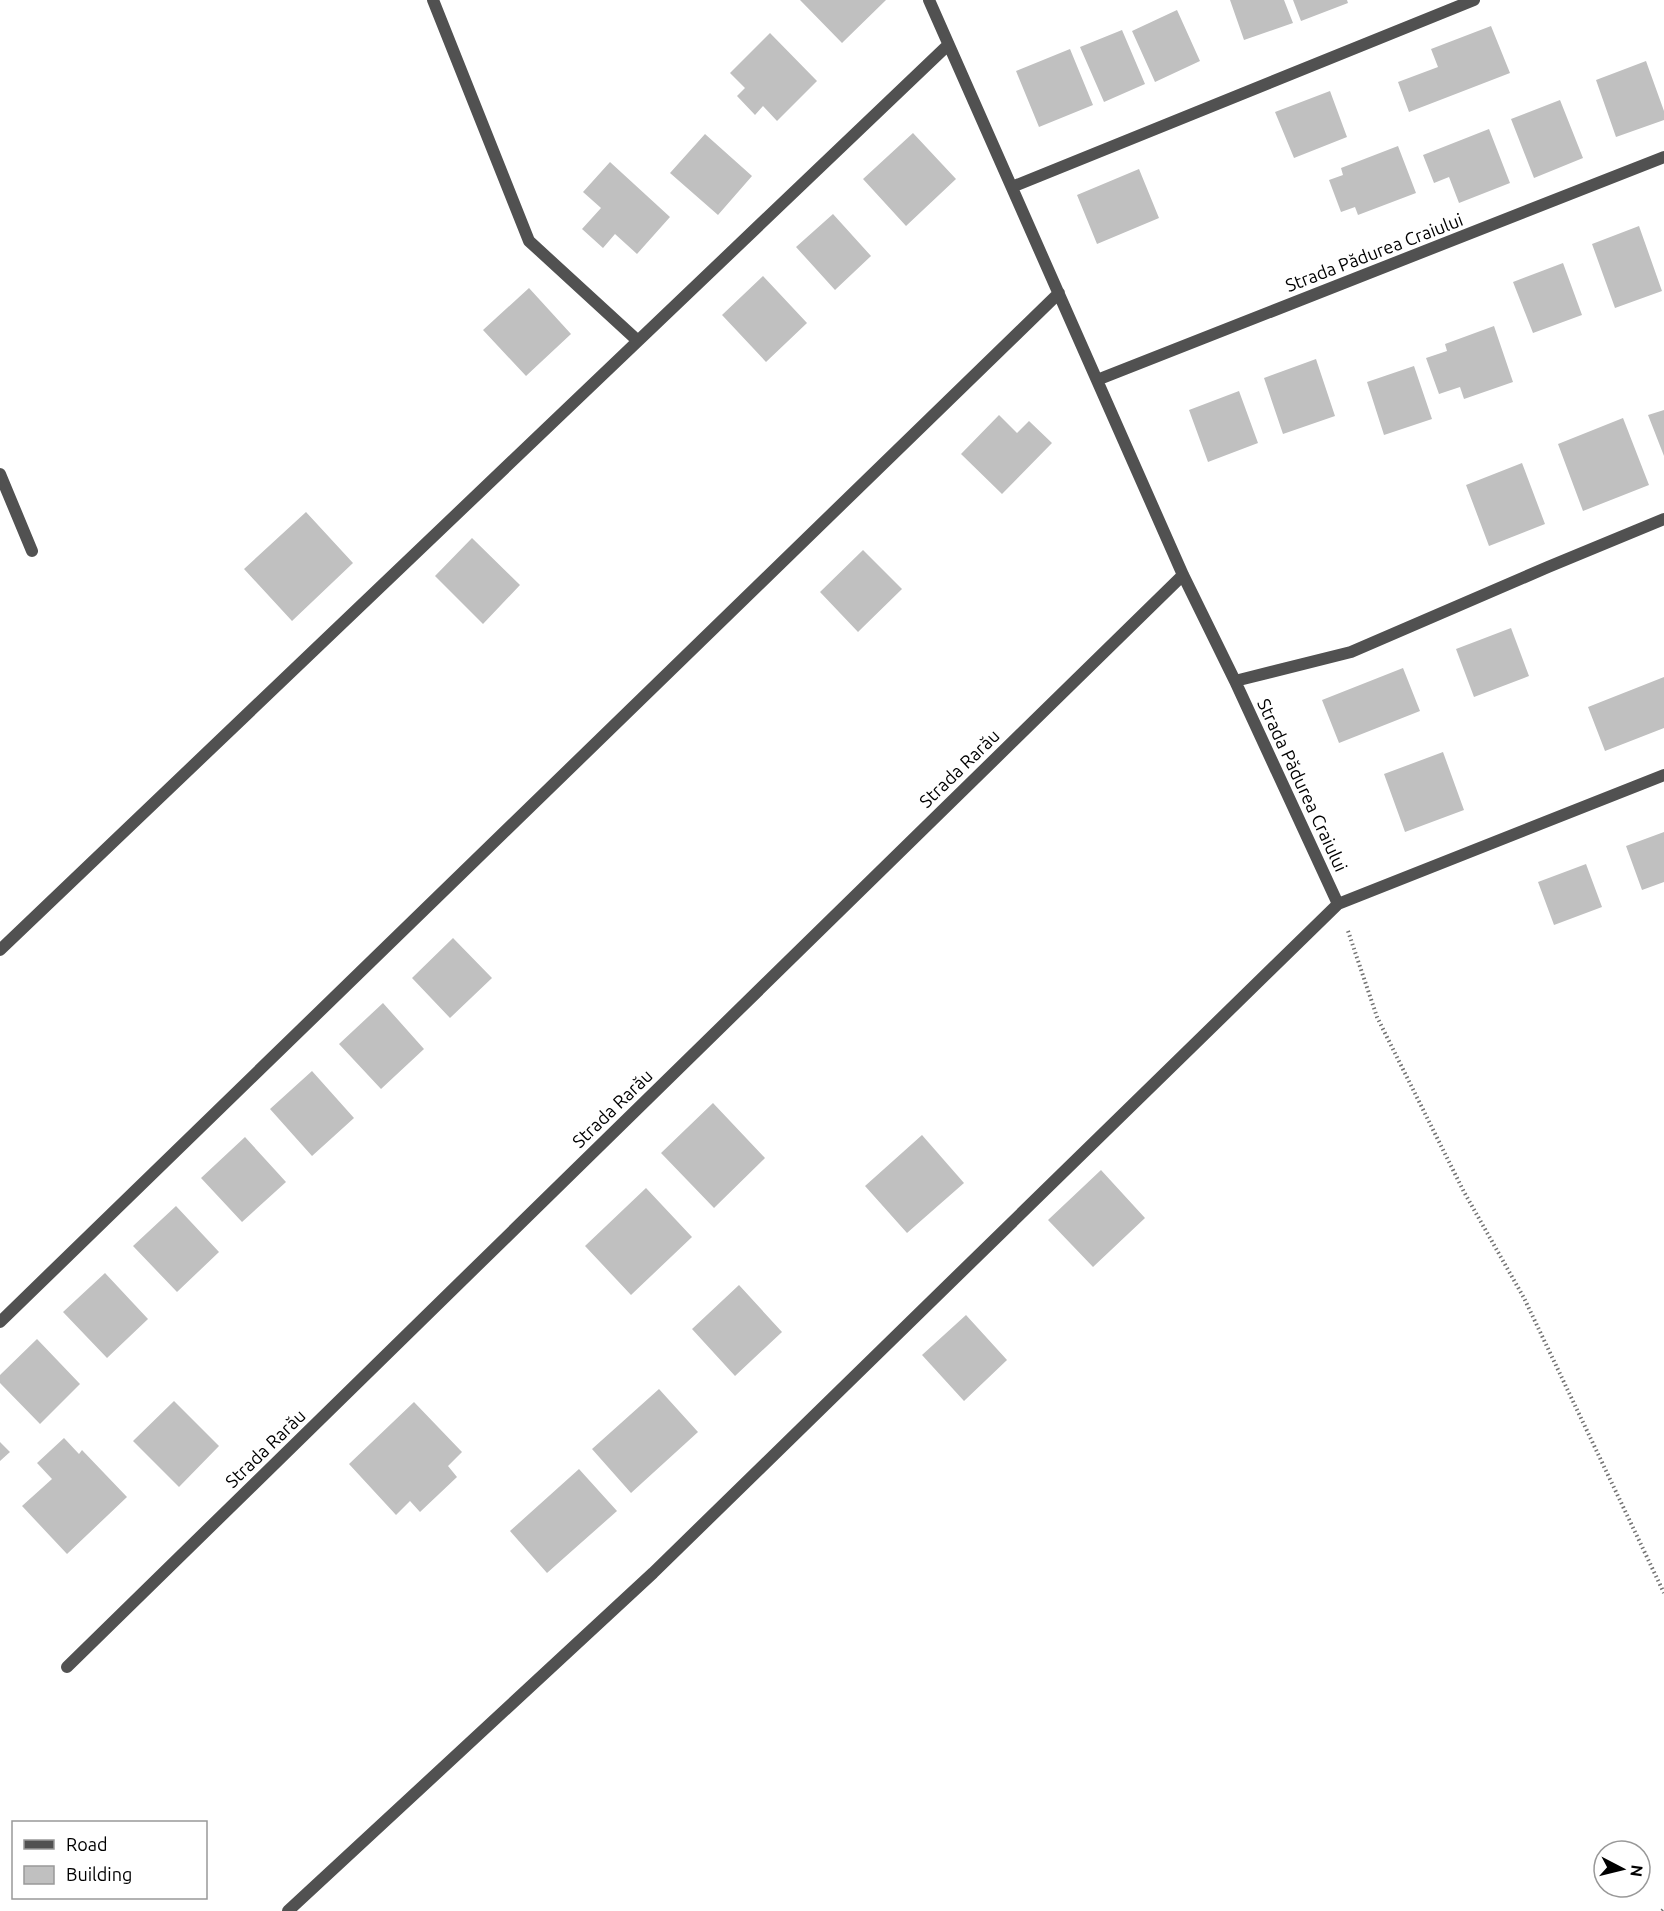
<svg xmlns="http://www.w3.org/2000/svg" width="1664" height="1911" font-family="Ubuntu,sans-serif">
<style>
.building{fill:#c0c0c0}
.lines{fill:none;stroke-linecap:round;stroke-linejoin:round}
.path{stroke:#737373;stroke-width:4;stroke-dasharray:1.5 3;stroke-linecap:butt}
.minor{stroke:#515151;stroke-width:12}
.labels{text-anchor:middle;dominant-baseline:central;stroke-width:4.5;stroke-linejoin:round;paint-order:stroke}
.street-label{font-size:18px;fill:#000;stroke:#fff}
</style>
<rect width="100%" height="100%" fill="#fff"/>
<path class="building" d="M800 0H886L842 43Z
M1230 0H1284L1293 23 1244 40Z
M1293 0H1347L1348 3 1301 21Z
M1177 10 1200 61 1155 82 1132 31Z
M1491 26 1510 73 1409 112 1398 82 1438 67 1431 49Z
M1122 30 1145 84 1104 102 1080 47Z
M770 33 817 81 777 121 763 106 755 115 737 96 745 88 730 73Z
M1070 49 1093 105 1039 127 1016 71Z
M1646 61 1664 111V120L1616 137 1596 80Z
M1330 91 1347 137 1294 158 1275 112Z
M1560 100 1583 158 1534 178 1511 119Z
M1489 129 1510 183 1459 203 1449 177 1434 183 1423 155Z
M913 133 956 179 906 226 863 179Z
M705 134 752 176 718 215 670 173Z
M1398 146 1416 193 1358 215 1355 207 1341 212 1329 180 1343 175 1341 168Z
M610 162 670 217 637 254 615 234 603 248 582 229 601 208 583 192Z
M1139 169 1159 218 1097 244 1077 195Z
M833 214 871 256 835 290 796 247Z
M1639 226 1662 291 1615 308 1592 244Z
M1563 263 1582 315 1533 333 1513 282Z
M763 276 807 323 766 362 722 315Z
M529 288 571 334 526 376 483 330Z
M1494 326 1513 382 1464 399 1460 387 1439 394 1426 358 1447 351 1445 344Z
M1316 359 1335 416 1283 434 1264 378Z
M1414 366 1432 419 1384 435 1367 382Z
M1239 391 1258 443 1208 462 1189 410Z
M1664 410V456L1648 415Z
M999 415 1017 433 1029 421 1052 443 1002 494 961 454Z
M1623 418 1649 485 1583 511 1558 444Z
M1522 463 1545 524 1489 546 1466 485Z
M306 512 353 563 292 621 244 569Z
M472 538 520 585 483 624 435 576Z
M863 550 902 589 858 632 820 592Z
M1511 628 1529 676 1474 697 1456 649Z
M1403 668 1420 711 1339 743 1322 700Z
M1664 677V728L1605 751 1588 707Z
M1443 752 1464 810 1405 832 1384 774Z
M1664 832V882L1642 890 1626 846Z
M1586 864 1602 907 1554 925 1538 882Z
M453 938 492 978 450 1018 412 978Z
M383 1003 424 1049 381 1089 339 1044Z
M312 1071 354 1118 312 1156 270 1109Z
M713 1103 765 1158 714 1208 661 1153Z
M922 1135 964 1183 907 1233 865 1186Z
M245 1137 286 1182 242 1222 201 1178Z
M1101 1170 1145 1218 1093 1267 1048 1220Z
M646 1188 692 1237 631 1295 585 1246Z
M176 1206 219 1252 177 1292 133 1246Z
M105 1273 148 1319 107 1358 63 1312Z
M739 1285 782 1332 735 1376 692 1329Z
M966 1315 1007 1360 964 1401 922 1355Z
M37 1339 80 1384 40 1424 0 1383V1375Z
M659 1389 698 1432 631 1493 592 1449Z
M174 1401 219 1446 179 1487 133 1441Z
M414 1402 462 1452 448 1466 457 1477 420 1512 410 1501 396 1515 349 1464Z
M64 1438 79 1454 82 1450 127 1497 67 1554 22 1506 52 1479 37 1463Z
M0 1442 10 1452 0 1461Z
M579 1469 617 1511 547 1573 510 1531Z"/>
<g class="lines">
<path class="path" d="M1348 931 1377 1017 1464 1192 1524 1298 1664 1593
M1662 1911 1664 1909"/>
<path class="minor" d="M433 0 529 241 638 341
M929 0 1183 575 1235 681 1338 904
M1012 187 1474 0
M1097 380 1664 157
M0 474 32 551
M1235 681 1351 652 1548 567 1664 519
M0 950 948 45
M0 1322 1059 293
M67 1667 1183 575
M288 1911 653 1573 1338 904 1664 775"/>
</g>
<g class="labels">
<g class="street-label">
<text transform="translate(1374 252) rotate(-21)">Strada Pădurea Craiului</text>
<text transform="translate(959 768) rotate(-44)">Strada Rarău</text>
<text transform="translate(1303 785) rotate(65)">Strada Pădurea Craiului</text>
<text transform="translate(612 1108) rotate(-44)">Strada Rarău</text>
<text transform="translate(265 1448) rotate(-44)">Strada Rarău</text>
</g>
</g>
<rect x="12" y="1821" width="195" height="78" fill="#ffffff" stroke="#999999" stroke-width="1.5"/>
<rect x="24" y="1840" width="30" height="9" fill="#515151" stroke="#999999" stroke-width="1.5"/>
<text x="66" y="1851" font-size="18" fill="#000000">Road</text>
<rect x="24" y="1866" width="30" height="18" fill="#c0c0c0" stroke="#999999" stroke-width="1.5"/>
<text x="66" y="1881" font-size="18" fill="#000000">Building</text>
<g transform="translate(1622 1869) rotate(97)"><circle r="28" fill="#ffffff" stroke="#999999" stroke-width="1.5"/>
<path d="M0-4.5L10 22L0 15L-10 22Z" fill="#000000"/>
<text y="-9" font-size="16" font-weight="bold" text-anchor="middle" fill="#000000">N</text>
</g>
</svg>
